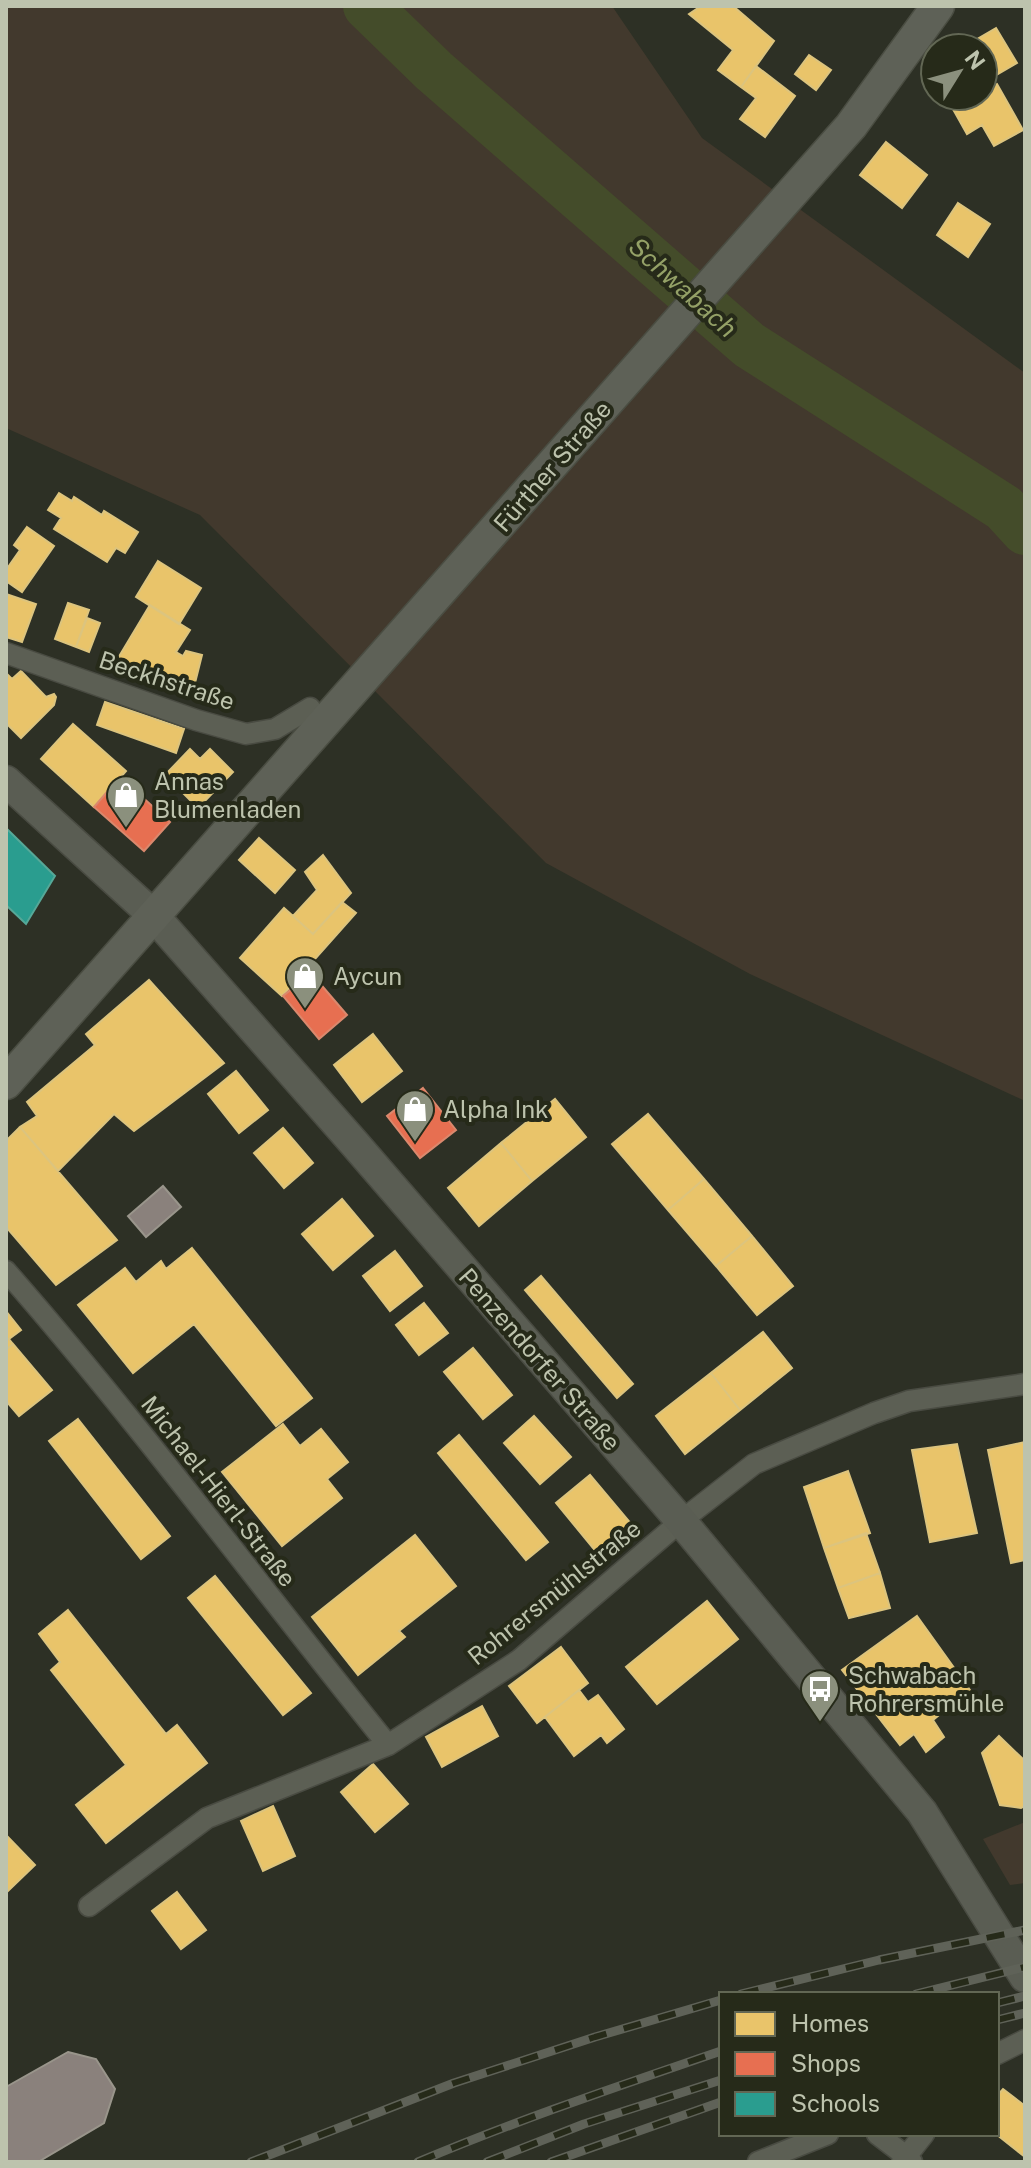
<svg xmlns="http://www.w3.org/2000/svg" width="1031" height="2168" font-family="'Public Sans',sans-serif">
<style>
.green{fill:#42392d}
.homes{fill:#e9c46a;stroke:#dcc47e;stroke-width:2}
.shops{fill:#e76f51;stroke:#da886d;stroke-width:2}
.schools{fill:#2a9d8f;stroke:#56a898;stroke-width:2}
.industry{fill:#8a817c;stroke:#99958b;stroke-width:2}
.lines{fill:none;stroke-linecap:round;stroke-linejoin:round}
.river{stroke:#444c2a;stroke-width:48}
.street-casing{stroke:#494b42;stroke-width:23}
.secondary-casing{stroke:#494b42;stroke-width:33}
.primary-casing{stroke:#4a4d42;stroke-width:35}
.street{stroke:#5c5f54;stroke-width:20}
.secondary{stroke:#5a5d53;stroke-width:30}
.primary{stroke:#5e6157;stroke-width:32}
.rail-casing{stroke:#5f6258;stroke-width:9}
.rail{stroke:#262a19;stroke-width:6;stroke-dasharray:18;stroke-linecap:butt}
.labels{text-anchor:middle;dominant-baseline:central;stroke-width:8;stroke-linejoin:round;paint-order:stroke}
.street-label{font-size:24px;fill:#bdc3ad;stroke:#262a19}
.poi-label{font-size:24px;fill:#bdc3ad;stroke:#262a19;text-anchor:start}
.water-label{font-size:26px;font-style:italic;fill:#94a167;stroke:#262a19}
</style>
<rect width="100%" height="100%" fill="#2d3025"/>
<path class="green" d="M6 6H612L702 138 1025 373V1101L750 974 546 863 200 515 6 428Z
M1025 1822V1883L1010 1885 983 1839Z"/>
<path class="homes" d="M701 6H733L774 41 741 87 718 70 733 50 689 14Z
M996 28 1017 63 993 77 983 60V48H976L972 42Z
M809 55 831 70 816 90 795 74Z
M756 66 795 96 765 137 740 119 756 98 741 87Z
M997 84 1023 130 994 146 982 125 967 134 953 109 975 96H983V92Z
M886 142 927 175 902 208 860 175Z
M958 203 990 224 968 257 937 235Z
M59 493 72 501 74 497 102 515 104 511 138 532 125 553 116 548 107 562 54 529 61 518 48 510Z
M27 527 54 546 22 592 6 581V570L20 550 14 545Z
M158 561 201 588 179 624 136 597Z
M6 594 36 604 22 642 6 637Z
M68 603 89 610 76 647 55 639Z
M150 605 190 630 176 652 183 656 186 651 202 655 192 695 153 682 117 660Z
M87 618 100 623 89 652 76 647Z
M21 671 46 697 54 694 56 697 54 705 21 738 6 723V673L12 679Z
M105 702 184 729 176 753 97 725Z
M73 724 126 771 94 807 41 759Z
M190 749 200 759 210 749 233 772 198 808 165 775Z
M259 838 295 870 275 893 239 860Z
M323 855 351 893 313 934 293 916 317 890 305 872Z
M342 902 356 913 282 996 240 958 284 908 313 934Z
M149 980 224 1063 134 1131 114 1114 58 1171 20 1127 37 1116 27 1102 95 1045 86 1034Z
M373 1034 402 1071 362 1102 334 1065Z
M236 1071 268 1110 239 1133 208 1094Z
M555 1099 586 1137 532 1181 501 1143Z
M648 1114 704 1179 668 1210 612 1144Z
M20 1127 117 1240 56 1285 6 1227V1141Z
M283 1128 313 1163 284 1188 254 1153Z
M501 1143 532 1181 479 1226 448 1188Z
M704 1179 752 1236 716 1266 668 1210Z
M342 1199 373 1236 333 1270 302 1234Z
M752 1236 793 1286 757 1315 716 1266Z
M192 1248 312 1398 276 1426 194 1324 133 1373 78 1305 125 1268 136 1282 161 1261 166 1269Z
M395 1251 422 1286 390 1311 363 1276Z
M541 1276 633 1384 617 1398 525 1290Z
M424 1303 448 1333 419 1355 396 1325Z
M6 1311 21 1330 9 1339 13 1344 6 1350Z
M763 1332 792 1368 740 1410 711 1373Z
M13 1344 52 1390 19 1416 6 1401V1350Z
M473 1348 512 1395 483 1419 444 1372Z
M711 1373 740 1410 685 1454 656 1416Z
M534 1416 571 1457 540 1484 504 1443Z
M78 1419 170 1536 141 1559 49 1441Z
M283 1424 300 1446 321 1429 348 1462 327 1479 342 1498 282 1546 222 1472Z
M459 1435 548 1542 526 1560 438 1453Z
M1025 1442V1560L1011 1563 988 1450Z
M957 1444 977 1533 930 1542 912 1450Z
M848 1471 870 1533 824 1548 804 1487Z
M590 1475 632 1525 598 1554 556 1503Z
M866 1533 880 1573 838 1588 824 1548Z
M415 1535 456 1586 399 1631 405 1637 358 1675 312 1617Z
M880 1573 890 1608 849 1618 838 1588Z
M215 1576 311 1693 283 1715 188 1598Z
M707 1601 738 1639 657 1704 626 1667Z
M68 1610 166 1734 177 1725 207 1763 106 1843 76 1805 126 1765 51 1670 60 1662 39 1634Z
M917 1616 970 1690 933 1720 944 1737 926 1752 914 1734 900 1745 842 1670Z
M561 1647 588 1683 537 1723 509 1686Z
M579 1690 588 1702 598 1695 624 1729 607 1743 601 1735 574 1756 545 1717Z
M482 1706 498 1736 442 1767 426 1737Z
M999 1736 1025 1761V1806L1021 1808 1000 1805 982 1753Z
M373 1764 408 1804 375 1832 341 1792Z
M273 1806 295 1856 263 1871 241 1821Z
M6 1835 35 1865 6 1893Z
M177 1892 206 1930 181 1949 152 1911Z
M1003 2089 1025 2106V2157L996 2134 997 2096Z"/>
<path class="shops" d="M120 777 170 822 144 851 94 807Z
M311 973 347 1015 319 1039 283 996Z
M423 1088 456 1130 420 1158 387 1116Z"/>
<path class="schools" d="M6 828 55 876 26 924 6 905Z"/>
<path class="industry" d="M163 1186 181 1207 146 1237 128 1216Z
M68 2052 96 2059 115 2089 104 2123 38 2162H6V2087Z"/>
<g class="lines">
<path class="river" d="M367 6 434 71 749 345 1004 508 1025 531"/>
<g class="street-casing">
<path id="street" d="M6 653 196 720 246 734 275 729 310 708
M6 1271C140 1424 261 1588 388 1745
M89 1906 207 1818 388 1745 519 1660 681 1521 754 1464 874 1413 909 1401 1025 1384
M997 2054 1025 2040
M877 2134 906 2156 912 2162
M758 2162 828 2134
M902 2162 924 2134"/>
</g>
<g class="secondary-casing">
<path id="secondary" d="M6 781 153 915 354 1143 681 1521 922 1812 1025 1977"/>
</g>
<g class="primary-casing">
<path id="primary" d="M6 1083 851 126 938 6"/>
</g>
<use href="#street" class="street"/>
<use href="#secondary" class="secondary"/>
<use href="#primary" class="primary"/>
<g class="rail-casing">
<path id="rail" d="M741 1994 879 1960 1025 1930
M916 1994 1025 1967
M997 2003 1025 1996
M997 2020 1025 2013
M251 2162 454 2083 595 2037 721 2000
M418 2162C517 2120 619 2086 721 2051
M487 2162 584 2124 721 2080
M551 2162 721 2102"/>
</g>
<use href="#rail" class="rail"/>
</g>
<defs>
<g id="shop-pin" transform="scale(2)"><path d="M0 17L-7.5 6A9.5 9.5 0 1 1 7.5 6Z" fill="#8b907d" stroke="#262a19"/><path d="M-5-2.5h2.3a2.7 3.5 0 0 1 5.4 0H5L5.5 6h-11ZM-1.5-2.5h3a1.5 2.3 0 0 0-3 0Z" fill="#fff"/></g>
<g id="bus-pin" transform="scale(2)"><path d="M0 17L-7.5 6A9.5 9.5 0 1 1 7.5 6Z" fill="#8b907d" stroke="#262a19"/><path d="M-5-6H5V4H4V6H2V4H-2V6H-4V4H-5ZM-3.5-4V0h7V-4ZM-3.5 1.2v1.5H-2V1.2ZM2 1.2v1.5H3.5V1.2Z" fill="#fff"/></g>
</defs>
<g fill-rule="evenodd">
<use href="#shop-pin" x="126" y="795"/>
<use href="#shop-pin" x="305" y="976"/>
<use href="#shop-pin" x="415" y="1109"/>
<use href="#bus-pin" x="820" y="1689"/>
</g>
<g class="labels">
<g class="street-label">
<text transform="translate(552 466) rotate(-49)">Fürther Straße</text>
<text transform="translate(167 680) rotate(18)">Beckhstraße</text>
<text transform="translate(540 1359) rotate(49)">Penzendorfer Straße</text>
<text transform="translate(219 1491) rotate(52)">Michael-Hierl-Straße</text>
<text transform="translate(554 1592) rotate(-39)">Rohrersmühlstraße</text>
</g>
<g class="poi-label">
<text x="154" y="781">Annas<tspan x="154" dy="28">Blumenladen</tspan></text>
<text x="333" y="976">Aycun</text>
<text x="443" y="1109">Alpha Ink</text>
<text x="848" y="1675">Schwabach<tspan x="848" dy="28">Rohrersmühle</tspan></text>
</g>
<g class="water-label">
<text transform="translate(683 287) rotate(42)">Schwabach</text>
</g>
</g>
<rect width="1031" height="2168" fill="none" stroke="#bdc3ad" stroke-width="16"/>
<rect x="719" y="1992" width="280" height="144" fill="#262a19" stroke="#626754" stroke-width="2"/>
<rect x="735" y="2012" width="40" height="24" fill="#e9c46a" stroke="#626754" stroke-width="2"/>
<text x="791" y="2032" font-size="24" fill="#bdc3ad">Homes</text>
<rect x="735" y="2052" width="40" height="24" fill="#e76f51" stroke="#626754" stroke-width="2"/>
<text x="791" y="2072" font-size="24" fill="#bdc3ad">Shops</text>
<rect x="735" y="2092" width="40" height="24" fill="#2a9d8f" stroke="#626754" stroke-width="2"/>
<text x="791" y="2112" font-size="24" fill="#bdc3ad">Schools</text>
<g transform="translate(959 72) rotate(53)"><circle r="38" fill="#262a19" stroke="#626754" stroke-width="2"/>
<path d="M0-6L14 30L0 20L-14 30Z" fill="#8b907d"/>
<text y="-12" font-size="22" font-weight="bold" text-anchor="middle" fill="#bdc3ad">N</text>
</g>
</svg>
